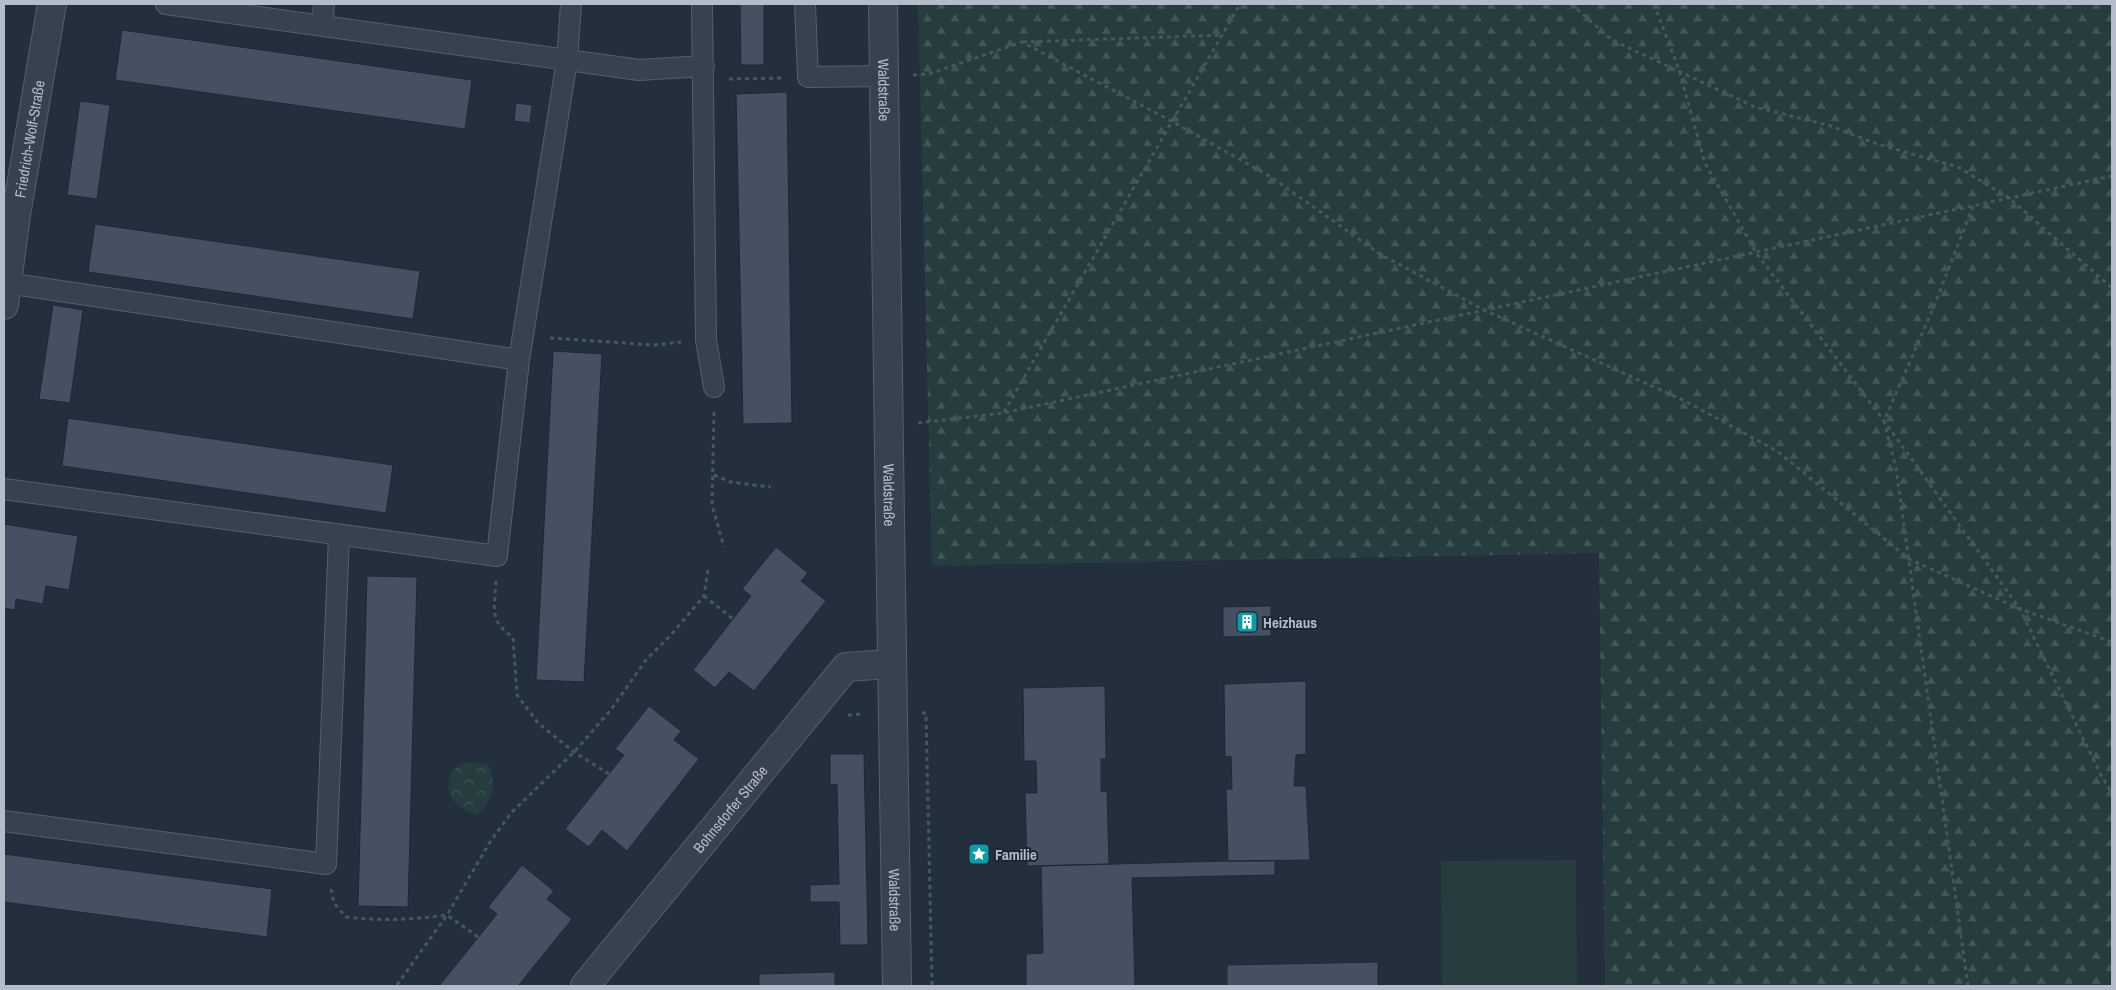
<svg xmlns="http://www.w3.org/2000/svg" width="2116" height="990" font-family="'Archivo Narrow',sans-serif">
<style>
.forest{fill:url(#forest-firs)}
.park{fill:url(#park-crowns)}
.pitch{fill:#263c3f}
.building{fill:#455162;stroke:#1f2835}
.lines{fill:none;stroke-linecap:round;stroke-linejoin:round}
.service-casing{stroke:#565f6c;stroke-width:22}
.minor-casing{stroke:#565f6c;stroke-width:30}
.path{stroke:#44595c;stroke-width:3;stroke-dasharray:4 4;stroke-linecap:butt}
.service{stroke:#38414e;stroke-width:20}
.minor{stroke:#38414e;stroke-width:28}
.labels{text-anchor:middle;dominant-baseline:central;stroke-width:4;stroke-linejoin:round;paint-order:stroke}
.street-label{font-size:15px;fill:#b4bcc9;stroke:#1d2633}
.poi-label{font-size:15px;font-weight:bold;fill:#b4bcc9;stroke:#1d2633;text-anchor:start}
</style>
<defs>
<pattern id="forest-firs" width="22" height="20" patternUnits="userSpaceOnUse" patternTransform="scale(1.25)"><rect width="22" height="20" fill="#263c3f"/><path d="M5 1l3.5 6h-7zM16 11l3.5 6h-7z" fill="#435659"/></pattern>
<pattern id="park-crowns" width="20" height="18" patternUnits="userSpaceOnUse" patternTransform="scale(1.25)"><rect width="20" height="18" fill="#263c3f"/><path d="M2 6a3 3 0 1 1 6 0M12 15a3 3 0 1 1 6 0" fill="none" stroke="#435659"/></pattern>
</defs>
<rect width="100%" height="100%" fill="#242f3e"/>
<path class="forest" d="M918 4H2112V986H1605L1599 553 932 566Z"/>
<path class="park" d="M475 762 488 764C498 784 493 800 477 815 472 812 463 810 459 806 446 795 444 774 460 765 464 763 470 763 475 762Z"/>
<path class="pitch" d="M1576 860 1577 986H1442L1441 861Z"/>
<path class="building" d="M740 4H764V65H741Z
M122 30 472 80 465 129 115 80Z
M787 92 792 423 743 424 736 94Z
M80 101 110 105 97 199 67 195Z
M516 103 532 105 530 123 514 121Z
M95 224 420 271 413 319 88 272Z
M53 305 83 310 70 403 39 399Z
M553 351 602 354 584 682 536 680Z
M68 418 393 465 386 513 62 466Z
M4 524 78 536 69 590 46 586 43 604 16 599 15 610 4 608Z
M776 547 808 573 801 581 826 601 754 691 729 672 715 688 693 670 751 596 742 589Z
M367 576 417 577 408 907 358 906Z
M1271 606V636L1223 637V607Z
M1306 681V754L1296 755 1294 786H1306L1310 860 1228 861 1226 789H1232L1231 756 1225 757 1224 684Z
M1105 686 1106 759H1101V791L1107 792 1109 864 1027 866 1025 793H1037L1036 761H1024L1023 688Z
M649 706 681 731 674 740 699 759 627 851 602 830 589 847 565 829 624 755 615 749Z
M830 754H864L868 945H840L839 902H810V885L839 884 837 784 830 785Z
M4 854 272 889 267 937 4 902Z
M1227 861H1275V875L1132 878 1135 986H1026V954L1043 953 1041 866Z
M522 865 554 891 547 899 572 919 518 986H439L497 914 488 907Z
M1378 962V986H1227V965Z
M835 972V986H759V974Z"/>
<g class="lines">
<g class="service-casing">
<path id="service" d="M166 4 639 70 704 66
M702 4 706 340 714 387
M805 4 808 77 884 76
M322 26 324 4
M7 283 519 360
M4 489 497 556 519 360 567 60 571 4
M4 821 326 864 339 536"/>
</g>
<g class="minor-casing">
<g id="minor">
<path id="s1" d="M883 4C889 331 890 659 897 986"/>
<path id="s2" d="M4 305 16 215 52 4"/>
<path id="s3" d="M585 986 846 667 890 664"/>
</g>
</g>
<path class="path" d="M1571 4 1612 40 1755 107 1828 125 1877 144 1958 167 2009 198 2112 288
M1654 4 1679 70 1705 163 1757 254 1884 421 2020 609 2101 775 2112 793
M1023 42 1222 35
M913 75 929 74 1022 42 1173 122 1271 177 1380 254 1484 310 1685 401 1777 451 1909 559 2020 609 2112 642
M729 79 783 78
M550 338 654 345 681 342
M714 412 712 505 724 547
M1004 412 1240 4
M918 423 1003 413 2112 176
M714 475 731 482 771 487
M496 581C495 609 488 620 513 637L517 695 538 723 574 752 609 774
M704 596 733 619
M922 713H926L932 986
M848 715 861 714
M331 889 334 903 346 917C382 921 411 920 447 915
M478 937 447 915 490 842 512 812 574 752 610 711 646 660 670 636 704 596 708 569
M397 985 447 915
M1968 986 1896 468 1884 421 1935 304 1973 206"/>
<use href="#service" class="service"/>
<use href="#minor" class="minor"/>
</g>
<defs>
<g id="building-square" transform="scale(1.125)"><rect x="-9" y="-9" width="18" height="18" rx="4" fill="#0f9aa8" stroke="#1d2633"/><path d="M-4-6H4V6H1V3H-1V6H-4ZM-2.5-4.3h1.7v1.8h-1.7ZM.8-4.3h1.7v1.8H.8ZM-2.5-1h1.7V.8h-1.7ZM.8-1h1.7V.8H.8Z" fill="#fff"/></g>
<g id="sight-square" transform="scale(1.125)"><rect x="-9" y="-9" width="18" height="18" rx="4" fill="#0f9aa8" stroke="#1d2633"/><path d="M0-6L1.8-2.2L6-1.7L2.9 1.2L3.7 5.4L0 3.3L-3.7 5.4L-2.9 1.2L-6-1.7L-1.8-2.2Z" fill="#fff"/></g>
</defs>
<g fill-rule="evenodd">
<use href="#building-square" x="1247" y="622"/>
<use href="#sight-square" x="979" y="854"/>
</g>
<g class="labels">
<g class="street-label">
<text stroke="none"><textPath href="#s1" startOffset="86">Waldstraße</textPath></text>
<text stroke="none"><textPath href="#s2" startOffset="168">Friedrich-Wolf-Straße</textPath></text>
<text stroke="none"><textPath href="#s1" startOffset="491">Waldstraße</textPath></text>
<text stroke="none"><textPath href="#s3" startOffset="229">Bohnsdorfer Straße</textPath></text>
<text stroke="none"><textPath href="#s1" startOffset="896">Waldstraße</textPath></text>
</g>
<g class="poi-label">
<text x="1263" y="622">Heizhaus</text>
<text x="995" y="854">Familie</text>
</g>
</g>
<rect width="2116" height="990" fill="none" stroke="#b4bcc9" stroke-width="10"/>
</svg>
